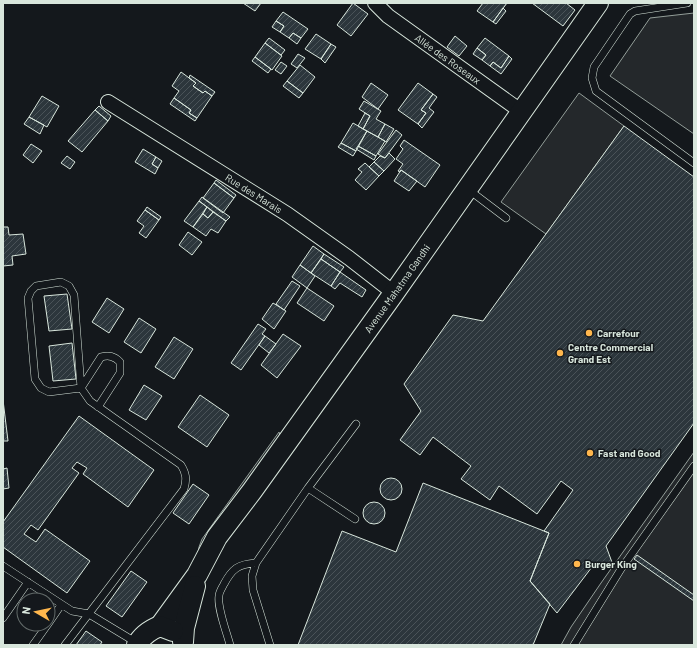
<svg xmlns="http://www.w3.org/2000/svg" width="697" height="648" font-family="Barlow,sans-serif">
<style>
.parking{fill:#24282b;stroke:#939e99}
.building{fill:url(#building-hatch);stroke:#d8e6dc}
.lines{fill:none;stroke-linecap:round;stroke-linejoin:round}
.service-casing{stroke:#d8e6dc;stroke-width:8}
.minor-casing{stroke:#d8e6dc;stroke-width:16}
.secondary-casing{stroke:#d8e6dc;stroke-width:22}
.service{stroke:#14181c;stroke-width:7}
.minor{stroke:#14181c;stroke-width:14}
.secondary{stroke:#14181c;stroke-width:20}
.poi-dot{fill:#ffb74d;stroke:#14181c;stroke-width:1.5}
.labels{text-anchor:middle;dominant-baseline:central;stroke-width:3;stroke-linejoin:round;paint-order:stroke}
.street-label{font-size:10px;fill:#d8e6dc;stroke:#14181c}
.poi-label{font-size:10px;font-weight:bold;fill:#d8e6dc;stroke:#14181c;text-anchor:start}
</style>
<defs>
<pattern id="building-hatch" width="6" height="6" patternUnits="userSpaceOnUse"><rect width="6" height="6" fill="#2c363c"/><path d="M-1 1l2-2M0 6l6-6M5 7l2-2" fill="none" stroke="#4a5358"/></pattern>
</defs>
<rect width="100%" height="100%" fill="#14181c"/>
<path class="parking" d="M694 13V134L610 76 650 18Z
M579 93 624 126 546 234 501 202Z
M279 432 281 438 198 553 199 547 202 539Z
M694 452V645H561L571 627 601 583Z"/>
<path class="building" d="M243 3H261L255 11Z
M353 3 368 14 351 36 337 25Z
M483 3H507L493 22 477 11Z
M532 3H566L575 10 563 26Z
M503 8 506 11 496 24 493 22Z
M283 12 308 29 301 38 293 33 289 38 280 32 284 26 276 21Z
M276 21 284 26 280 32 272 27Z
M293 33 301 38 297 44 289 38Z
M316 34 331 44 321 59 305 49Z
M455 36 467 46 459 56 447 47Z
M269 38 285 50 281 55 265 43Z
M485 38 509 56 501 68 493 62 490 66 482 60 486 55 477 48Z
M265 43 282 56 272 70 255 57Z
M331 44 336 47 325 63 321 59Z
M477 48 486 55 482 60 473 54Z
M298 54 305 58 297 68 291 64Z
M509 56 512 59 501 74 490 66 493 62 501 68Z
M255 57 271 69 268 73 252 61Z
M281 62 287 66 281 74 275 70Z
M300 65 315 77 303 93 287 81Z
M181 72 196 83 193 86 203 93 205 91 212 96 197 118 189 113 191 110 174 98 179 91 172 86Z
M190 75 215 92 212 96 205 91 203 93 193 86 196 83 189 78Z
M287 81 303 93 299 98 283 86Z
M371 83 388 95 378 109 362 97Z
M418 83 433 94 421 110 426 113 418 124 398 110Z
M433 94 437 97 429 108 434 112 422 128 418 124 426 113 421 110Z
M42 96 59 106 47 127 29 117Z
M174 98 191 110 189 113 197 118 195 121 170 104Z
M364 101 381 111 376 119 385 124 378 137 363 129 370 116 359 109Z
M99 106 111 116 108 121 95 110Z
M95 110 108 121 82 152 68 141Z
M365 113 370 116 363 129 358 126Z
M29 117 44 125 40 134 24 124Z
M353 123 367 131 356 151 341 143Z
M385 124 394 129 386 142 378 137Z
M624 126 694 177V423L606 546 613 565 595 563 557 613 530 581 549 533 544 531 573 490 561 481 537 514 499 486 490 500 461 479 471 466 433 437 420 455 400 440 421 411 404 384 453 315 483 321Z
M396 130 402 135 385 158 378 154Z
M367 131 385 141 376 156 358 146Z
M404 140 440 165 425 187 401 170 400 172 398 171 403 164 396 159 403 149 400 146Z
M341 143 356 151 353 156 338 147Z
M31 144 42 151 33 163 23 155Z
M358 146 376 156 374 160 356 149Z
M143 149 156 157 152 164 158 168 155 174 135 162Z
M389 153 395 159 384 171 374 162 380 156 385 158Z
M67 156 75 162 70 169 61 163Z
M156 157 162 161 158 168 152 164Z
M374 162 384 171 379 176 369 167Z
M365 163 379 176 366 190 355 180 362 172 358 169Z
M401 170 417 181 409 191 394 181Z
M216 180 236 195 234 198 214 183Z
M214 183 234 198 223 213 203 198Z
M202 197 230 217 226 221 199 201Z
M199 201 207 207 193 227 184 221Z
M147 207 161 217 159 220 145 210Z
M207 207 213 212 208 218 203 214Z
M145 210 159 220 146 238 139 233 144 226 137 221Z
M213 212 226 221 218 233 211 229 206 236 193 227 203 214 208 218Z
M3 227H8L9 235 23 234 26 254 12 256 13 265 3 266Z
M188 232 202 242 192 255 179 245Z
M313 246 324 254 311 273 300 265Z
M324 254 344 267 340 272 321 259Z
M321 259 340 272 331 286 311 273Z
M300 265 315 276 307 288 292 277Z
M340 272 366 290 362 297 340 283 335 289 331 286Z
M292 281 300 286 284 310 276 304Z
M307 288 334 306 324 321 297 303Z
M67 294 72 329 49 331 44 296Z
M107 298 124 309 109 333 92 322Z
M273 303 286 311 274 329 262 319Z
M139 318 156 329 141 353 124 342Z
M258 324 266 329 262 334 265 336 241 370 231 363Z
M283 334 301 346 277 378 261 365Z
M265 336 276 344 269 353 259 345Z
M174 337 193 349 174 379 155 367Z
M72 343 76 379 53 381 49 346Z
M144 385 162 396 146 420 129 410Z
M200 395 229 415 207 447 178 427Z
M3 400 8 441H3Z
M79 416 154 470 128 507 83 474 87 468 77 462 72 468 79 473 38 530 31 525 24 534 36 542 45 529 90 561 67 593 3 547V522Z
M7 468 9 488 3 489V469Z
M380 489a11 11 0 1 1 22 0a11 11 0 1 1-22 0Z
M423 483 549 533 530 581 550 604 533 645H298L342 531 396 552Z
M193 484 209 495 189 524 173 513Z
M363 513a11 11 0 1 1 22 0a11 11 0 1 1-22 0Z
M637 555 694 595V601L634 559Z
M131 571 147 582 122 617 106 606Z
M86 631 102 642 100 645H76Z"/>
<g class="lines">
<g class="service-casing">
<path id="service" d="M687 3 635 11 630 14 594 67 592 78 596 91 694 163
M469 190 506 218
M81 388 101 357C109 355 114 356 120 362V373L98 407
M308 488 355 519
M3 566 72 611 89 614 137 643
M3 618 28 582
M48 624 61 605
M33 645 48 624
M65 645 184 489C187 479 186 473 181 465L90 401 81 388 74 295 69 286 61 282 36 286 31 291 28 298 35 379 41 388 49 392 81 388
M230 645C227 633 217 608 219 596 219 592 222 588 224 584 232 569 238 564 256 563
M270 645 253 590 252 576 256 563 308 488 356 424
M574 645 621 569 694 466"/>
</g>
<g class="minor-casing">
<g id="minor">
<path id="s1" d="M375 3 388 16 522 112"/>
<path id="s2" d="M108 102 287 214 349 258 394 293"/>
</g>
</g>
<g class="secondary-casing">
<g id="secondary">
<path id="s3" d="M160 626 197 575 217 537 252 491 394 293 598 3"/>
<path d="M183 642 184 628 195 586"/>
<path d="M137 645C142 635 150 630 160 626L173 631"/>
</g>
</g>
<use href="#service" class="service"/>
<use href="#minor" class="minor"/>
<use href="#secondary" class="secondary"/>
</g>
<g class="poi-dot">
<circle cx="589" cy="333" r="4"/>
<circle cx="560" cy="353" r="4"/>
<circle cx="590" cy="453" r="4"/>
<circle cx="577" cy="564" r="4"/>
</g>
<g class="labels">
<g class="street-label">
<text stroke="none"><textPath href="#s1" startOffset="92">Allée des Roseaux</textPath></text>
<text stroke="none"><textPath href="#s2" startOffset="172">Rue des Marais</textPath></text>
<text stroke="none"><textPath href="#s3" startOffset="413">Avenue Mahatma Gandhi</textPath></text>
</g>
<g class="poi-label">
<text x="597" y="333">Carrefour</text>
<text x="568" y="347">Centre Commercial<tspan x="568" dy="12">Grand Est</tspan></text>
<text x="598" y="453">Fast and Good</text>
<text x="585" y="564">Burger King</text>
</g>
</g>
<rect width="697" height="648" fill="none" stroke="#d8e6dc" stroke-width="8"/>
<g transform="translate(36 612) rotate(279)"><circle r="19" fill="#14181c" stroke="#626a69"/>
<path d="M0-3L7 15L0 10L-7 15Z" fill="#ffb74d"/>
<text y="-6" font-size="11" font-weight="bold" text-anchor="middle" fill="#d8e6dc">N</text>
</g>
</svg>
